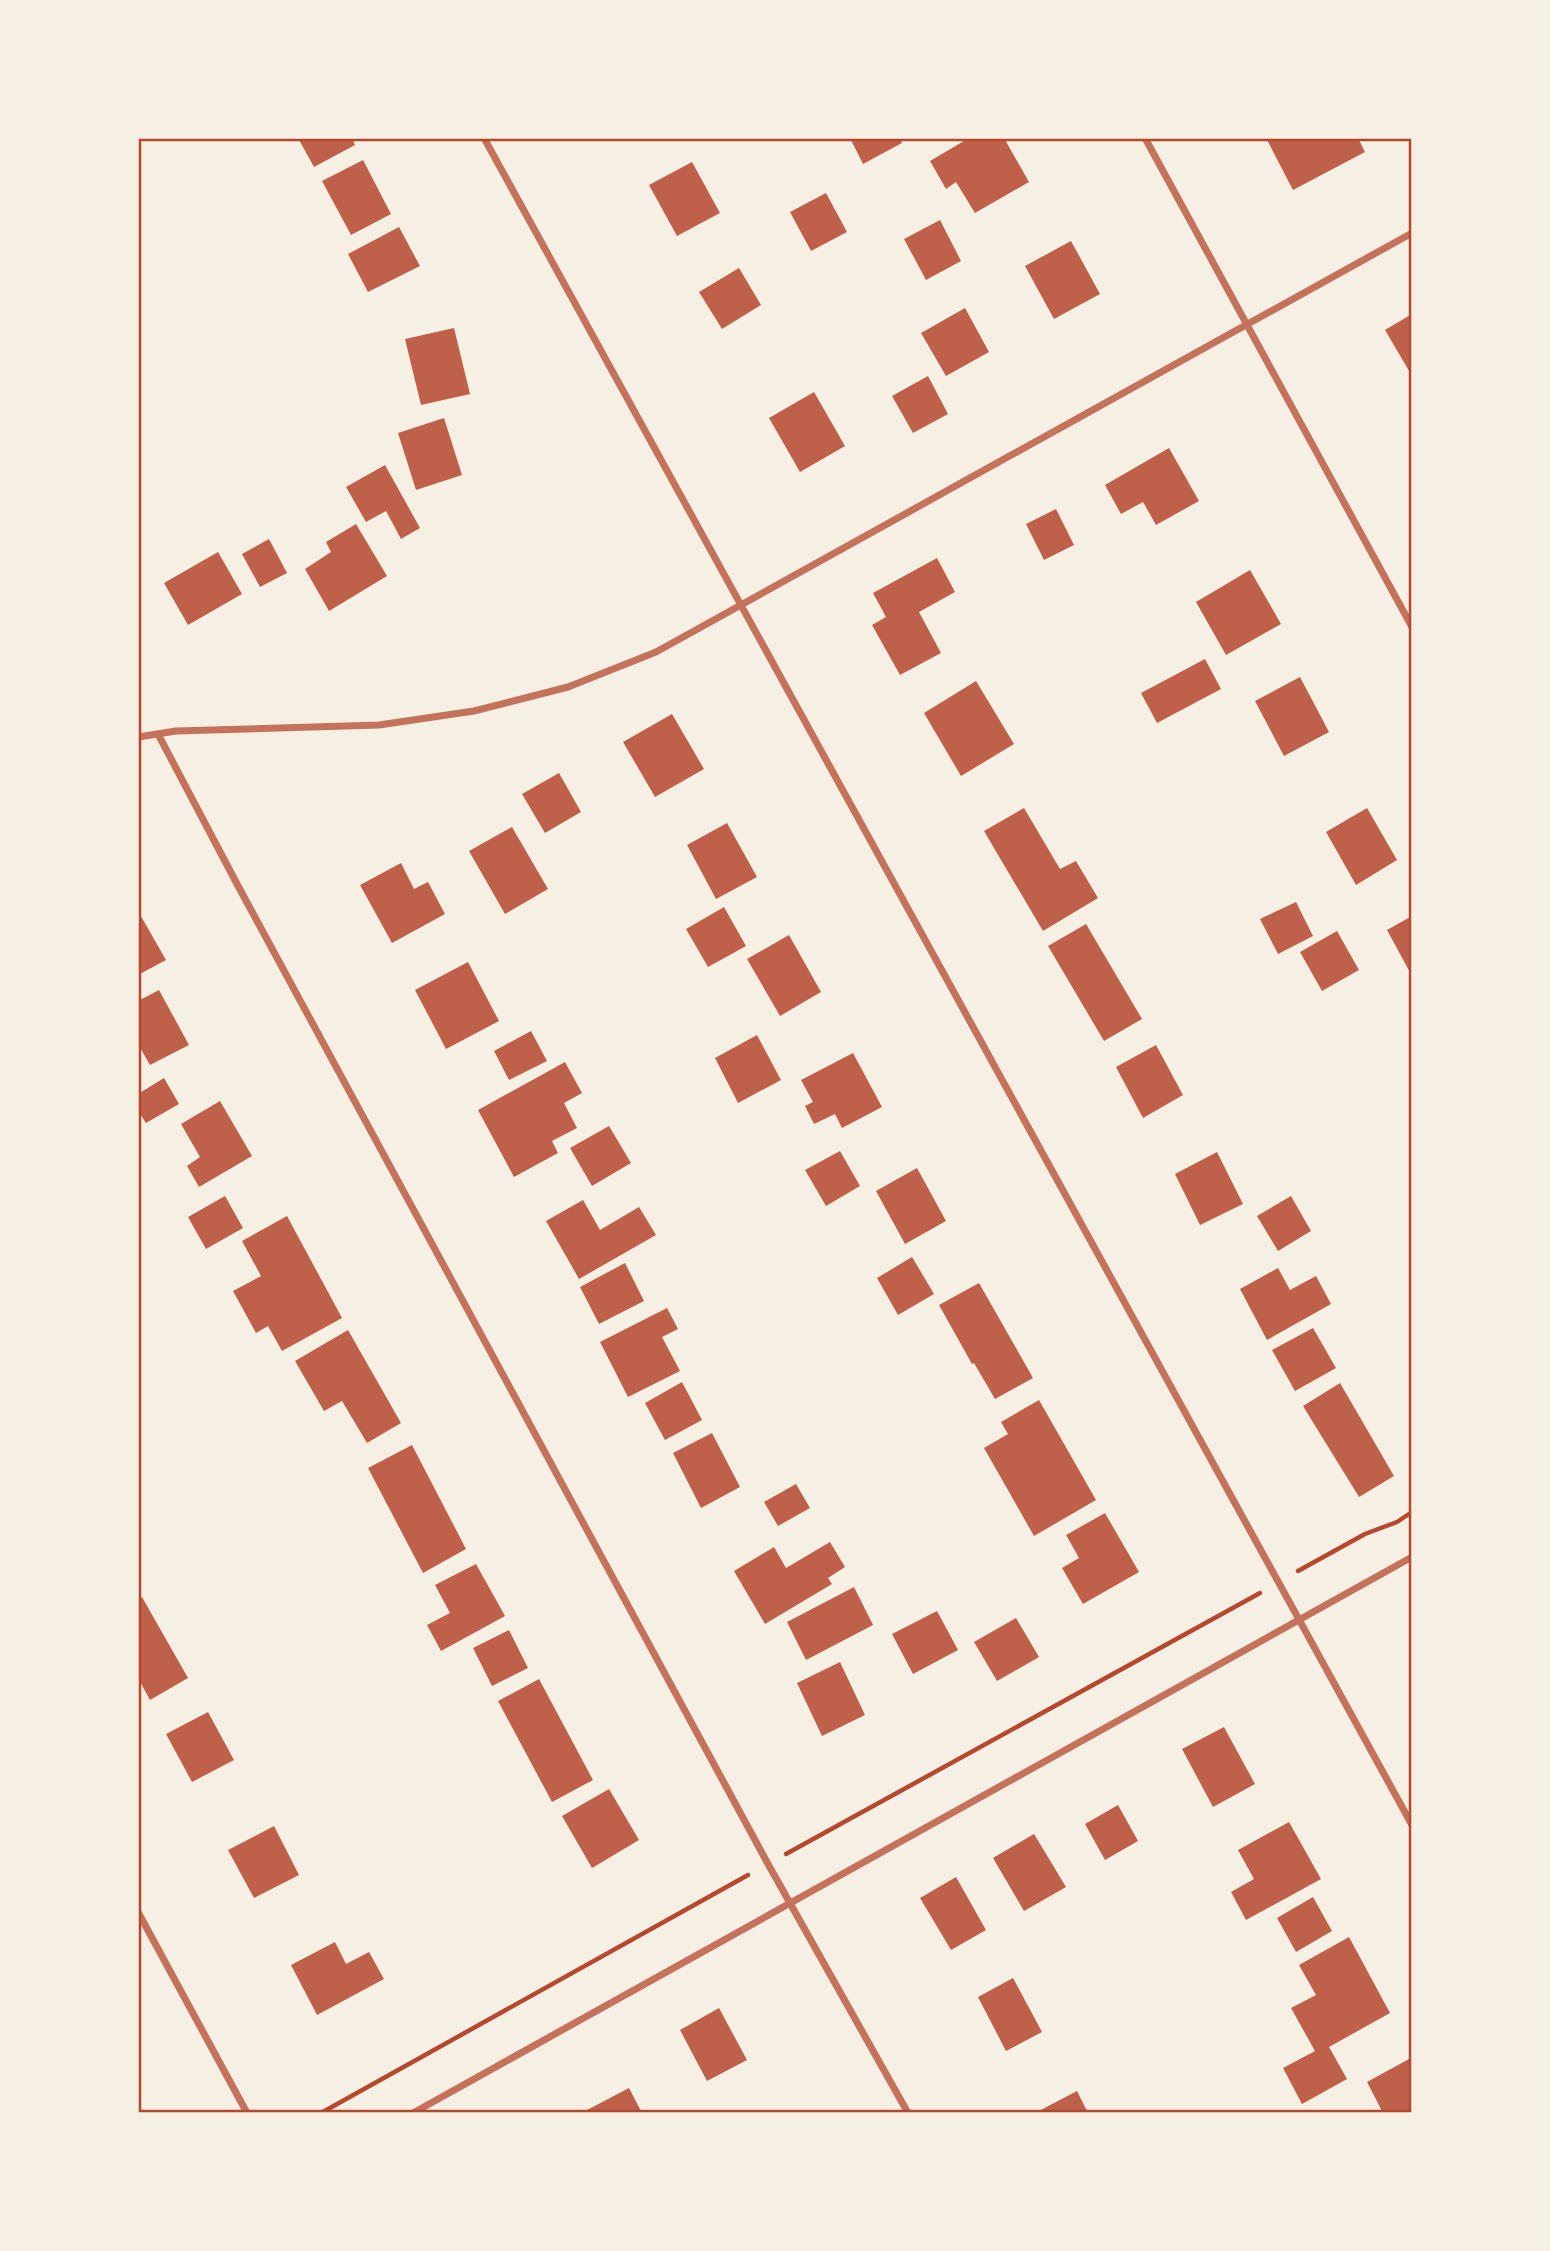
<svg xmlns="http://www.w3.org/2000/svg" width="1550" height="2251" font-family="Jost,sans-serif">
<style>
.building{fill:#bf614a}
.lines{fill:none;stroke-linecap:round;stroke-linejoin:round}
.path{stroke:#b5482f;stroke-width:4.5}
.minor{stroke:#c5725c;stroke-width:7}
.neatline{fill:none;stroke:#b5482f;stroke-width:2.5}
</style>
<rect width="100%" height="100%" fill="#f6efe4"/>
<path class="building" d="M298 138H352L355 145 314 167Z
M850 138H900L902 143 863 164Z
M969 138H1004L1029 182 975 213 956 182 946 189 930 161Z
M1266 138H1358L1365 152 1293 190Z
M363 160 391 214 351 235 322 181Z
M692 162 720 213 677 236 649 185Z
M826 193 847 232 811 251 790 212Z
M940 220 961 261 926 280 904 239Z
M399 227 420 266 368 292 348 254Z
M1071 241 1100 294 1054 319 1025 266Z
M739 268 761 305 722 329 699 292Z
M965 308 989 352 946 376 921 333Z
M1412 314V376L1385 330Z
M454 328 470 394 421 405 405 339Z
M928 376 948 414 913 433 892 396Z
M814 392 845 446 800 472 769 418Z
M444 418 462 475 416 490 398 433Z
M1169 448 1199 501 1156 525 1143 502 1121 514 1105 485Z
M385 465 420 528 401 539 386 511 366 522 346 487Z
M1056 509 1074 545 1044 560 1026 524Z
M356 524 387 576 329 611 305 569 331 552 326 542Z
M269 539 287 573 260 587 242 554Z
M218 552 242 594 188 625 164 583Z
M937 558 955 592 919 612 941 653 900 675 872 625 886 617 873 593Z
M1250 570 1281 624 1226 655 1196 602Z
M1205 659 1221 689 1157 723 1141 693Z
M1300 677 1329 732 1284 756 1255 701Z
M976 681 1014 744 961 776 924 713Z
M672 714 704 769 655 797 623 742Z
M559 773 581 812 545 833 522 794Z
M1024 808 1060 869 1076 861 1098 898 1043 931 984 831Z
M1367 808 1397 860 1356 885 1326 832Z
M727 823 757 877 716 899 687 845Z
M512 827 548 889 505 914 469 851Z
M401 863 414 889 428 882 445 914 392 943 360 885Z
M1296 902 1313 936 1278 954 1260 919Z
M724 907 746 946 708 967 686 929Z
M138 911 166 960 138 975Z
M1412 916V976L1387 930Z
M1086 924 1142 1019 1104 1041 1048 946Z
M1337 931 1359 970 1322 991 1300 952Z
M789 935 821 992 780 1016 747 959Z
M468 962 499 1021 446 1049 415 990Z
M159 990 189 1045 150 1065 138 1044V1001Z
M531 1031 547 1061 509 1080 494 1051Z
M757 1035 781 1080 738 1103 715 1058Z
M1156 1045 1183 1095 1143 1118 1116 1067Z
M853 1053 882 1107 842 1128 835 1114 814 1124 805 1106 813 1102 801 1080Z
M565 1062 582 1093 564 1103 577 1128 552 1141 558 1153 514 1177 478 1110Z
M164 1078 179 1104 146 1123 138 1111V1094Z
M220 1101 252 1156 199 1187 187 1166 200 1157 181 1124Z
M609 1126 631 1163 592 1186 570 1148Z
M840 1151 860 1186 826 1206 805 1170Z
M1217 1152 1243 1204 1200 1225 1175 1174Z
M917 1168 946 1221 905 1244 876 1191Z
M225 1196 243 1228 206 1249 188 1217Z
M1291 1196 1311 1231 1278 1251 1257 1216Z
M583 1200 600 1230 639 1207 656 1235 579 1279 546 1221Z
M287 1216 342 1318 282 1351 268 1326 256 1333 233 1291 261 1276 242 1241Z
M912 1257 934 1294 898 1315 877 1278Z
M625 1263 644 1301 599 1324 580 1287Z
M1278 1268 1290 1290 1316 1276 1331 1304 1267 1340 1240 1289Z
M979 1283 1033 1378 995 1399 974 1363 972 1364 939 1305Z
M667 1308 678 1329 662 1337 680 1371 628 1397 600 1342Z
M1313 1328 1336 1368 1295 1391 1272 1350Z
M348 1330 401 1423 367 1443 342 1401 324 1411 295 1361Z
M682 1382 702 1420 665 1440 645 1403Z
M1340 1383 1394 1476 1359 1497 1303 1406Z
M1039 1400 1096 1500 1034 1536 984 1448 1008 1434 1001 1422Z
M712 1433 740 1487 701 1508 673 1453Z
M412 1445 466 1549 423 1573 368 1468Z
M796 1484 810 1508 778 1526 764 1502Z
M1105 1513 1139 1572 1083 1604 1062 1568 1079 1558 1066 1535Z
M830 1542 845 1567 828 1578 832 1584 765 1624 734 1571 774 1547 786 1568Z
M476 1564 505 1616 441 1651 427 1625 450 1613 435 1585Z
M854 1587 873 1625 806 1660 787 1622Z
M142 1597 188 1678 150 1700 138 1678V1599Z
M937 1611 958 1650 913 1674 892 1634Z
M1016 1618 1039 1657 997 1681 974 1642Z
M509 1630 528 1668 492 1686 473 1648Z
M840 1662 865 1715 822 1736 797 1683Z
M539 1679 593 1780 552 1802 498 1701Z
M208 1712 234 1760 192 1782 166 1734Z
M1224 1727 1255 1784 1213 1807 1182 1749Z
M609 1789 639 1840 592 1868 562 1816Z
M1118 1805 1138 1841 1105 1860 1085 1824Z
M1289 1822 1321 1879 1246 1920 1231 1892 1254 1879 1238 1850Z
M274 1826 299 1875 254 1898 228 1850Z
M1034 1834 1066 1887 1024 1911 993 1858Z
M956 1877 986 1930 951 1950 920 1898Z
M1313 1897 1332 1931 1296 1952 1277 1918Z
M1349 1937 1390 2013 1329 2047 1347 2079 1302 2104 1283 2068 1315 2051 1291 2008 1316 1995 1299 1965Z
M335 1942 346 1964 369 1952 384 1979 317 2015 291 1965Z
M1013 1978 1042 2032 1006 2051 978 1997Z
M719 2008 747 2060 707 2081 680 2030Z
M1409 2059 1412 2064V2113H1383L1367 2082Z
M629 2088 642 2113H589L587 2110Z
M1077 2091 1088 2113H1035Z"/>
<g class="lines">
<path class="path" d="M1298 1571 1365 1534 1397 1522 1412 1512
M786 1854 1260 1593
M321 2113 748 1875"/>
<path class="minor" d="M484 138 1412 1825
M1145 138 1412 627
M158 734 237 884 768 1864 908 2113
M138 737 176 731 379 725 474 711 568 687 656 652 1412 233
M138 1912 247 2113
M413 2113 1412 1557"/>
</g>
<rect width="1550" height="2251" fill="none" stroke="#f6efe4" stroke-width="280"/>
<rect x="140" y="140" width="1270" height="1971" class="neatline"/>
</svg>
